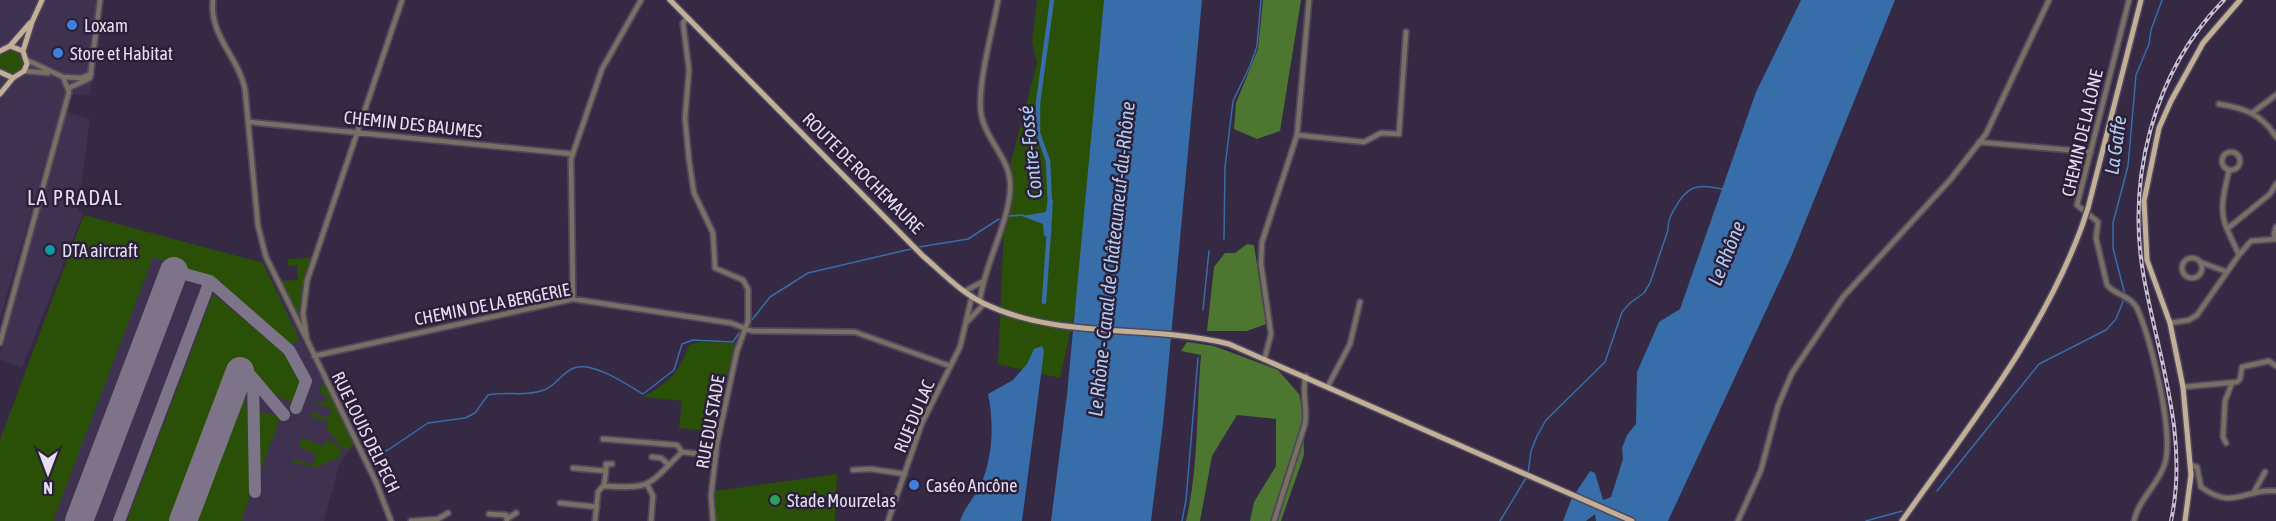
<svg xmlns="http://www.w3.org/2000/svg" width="2276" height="521" font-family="'Asap Condensed',sans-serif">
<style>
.built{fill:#3f3251}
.green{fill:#2a5007}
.forest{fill:#4d7730}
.water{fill:#376da9}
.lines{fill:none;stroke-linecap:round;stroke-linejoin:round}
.stream{stroke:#376da9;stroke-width:1.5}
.canal{stroke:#376da9;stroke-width:4.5}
.taxiway{stroke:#7e748a;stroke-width:12}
.runway{stroke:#7e748a;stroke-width:28}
.minor-casing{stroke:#51465f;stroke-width:8}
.major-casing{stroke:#51465f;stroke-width:8}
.minor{stroke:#787063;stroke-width:4.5}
.major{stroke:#c1b096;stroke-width:5}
.rail-casing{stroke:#c7bfd2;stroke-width:4}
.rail{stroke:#2b1f39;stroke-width:1.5;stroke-dasharray:4.5;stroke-linecap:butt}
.major-bridge-casing{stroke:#51465f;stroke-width:8;stroke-linecap:butt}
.major-bridge{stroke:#c1b096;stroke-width:5}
.shop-dot{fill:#3f7fe0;stroke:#2b1f39;stroke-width:2}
.culture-dot{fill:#0f9aa8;stroke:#2b1f39;stroke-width:2}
.leisure-dot{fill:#2e9e5b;stroke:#2b1f39;stroke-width:2}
.labels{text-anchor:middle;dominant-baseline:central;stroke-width:5;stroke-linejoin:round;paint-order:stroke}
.poi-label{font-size:18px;fill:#e5deef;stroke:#2b1f39;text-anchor:start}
.street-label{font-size:18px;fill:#e5deef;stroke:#2b1f39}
.water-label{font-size:20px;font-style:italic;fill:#b1cdef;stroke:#2b1f39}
.quarter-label{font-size:21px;letter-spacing:1.5px;fill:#e5deef;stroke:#2b1f39}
</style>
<rect width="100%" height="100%" fill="#352943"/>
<path class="built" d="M0 0H100L90 95 65 94 0 319Z
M67 112 90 119 78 211 83 213 22 368 0 360V354Z
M84 215 263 263 354 444 340 462 324 521H0V440Z"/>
<path class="green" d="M1037 0H1104L1076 307 1060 378 998 364 1006 181 1037 63 1032 42Z
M-1 62a12 12 0 1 1 24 0a12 12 0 1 1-24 0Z
M84 215 263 263 299 339 290 346 220 281 153 257 53 521H0V440Z
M312 258 303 287 299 322 281 281 298 280 297 265 288 266V259Z
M213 294 286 355 301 386 294 403 270 393 243 367 235 366 229 371 174 521H127Z
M738 340 720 398 714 432 679 428 682 401 643 397C670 381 678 375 689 345L699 342 734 343Z
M323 382 353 440 354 445 345 450 326 429 329 422 311 416 312 412 328 418 332 410 316 403 317 401 325 403 327 396 319 393Z
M241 385H245L252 491 241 521H193Z
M258 412 281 416 258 478Z
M302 438 324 446 327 439 340 447 341 456 317 467 292 463 294 459 312 465 316 454 299 447Z
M837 474 835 521H715V491Z"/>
<path class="forest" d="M1263 0H1301L1280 131 1257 139 1234 129 1236 103 1258 49Z
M1247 244 1254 245 1266 324 1247 331H1207L1214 267 1225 253H1235Z
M1187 342 1214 346 1278 370 1299 394 1303 413 1304 455 1281 521H1250L1254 502 1276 466V419L1237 415 1212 456 1200 521H1186C1199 466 1196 411 1201 355L1181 351Z"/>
<path class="water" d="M1104 0H1202L1163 424 1151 521H1051L1067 395Z
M1801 0H1895L1791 257 1668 521H1596L1595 514 1586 521H1563L1571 500 1590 471 1595 473 1603 500 1611 497 1623 459 1622 448 1627 435 1636 424 1637 372 1659 322 1680 309 1756 92Z
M1048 199 1053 200 1051 235 1044 236 1043 224 1022 216 1046 212Z
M1042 346 1044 351 1022 521H960C965 506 975 497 981 484 993 457 994 422 988 394L1013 380 1027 364 1034 349Z"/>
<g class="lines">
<path class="stream" d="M1008 216 1024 215
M1224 239 1225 167 1233 101 1250 66 1257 46 1261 0
M919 247 968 239 999 219
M2125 295 2113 248V223L2128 166 2136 75 2149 44 2151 30 2162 0
M1203 310 1209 251
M751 321 770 297 808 273 911 249
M371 457 388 450 428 423 465 418 475 413 488 395C507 391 526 397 544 390 556 386 562 372 574 368 593 361 626 384 643 394L674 370 682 344 693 340 733 342 739 333
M1528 474 1531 451 1537 436 1546 420 1605 362 1622 312 1630 303 1644 293 1650 283 1668 230C1668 221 1670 216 1675 208 1687 186 1697 183 1722 189
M1937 491 2039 364 2106 330 2116 319 2124 299
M1182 521 1186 500 1198 358
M1500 521 1526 478
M1866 521 1902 511"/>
<path class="canal" d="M1050 204 1048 161 1038 133V103L1052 0
M1044 302 1049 230"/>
<path class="taxiway" d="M210 281 289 350 306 381 296 408
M240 371 250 375 284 415
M253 378 255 492
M119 521 210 281 174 271"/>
<path class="runway" d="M79 521 174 271
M183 521 240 371"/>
<g class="minor-casing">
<path id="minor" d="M213 0C209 36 238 56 245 89L258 226 266 257 306 338
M2129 0 2077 205 2098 222 2096 238 2107 285C2115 295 2131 296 2137 308 2151 340 2174 431 2165 463 2159 484 2138 500 2134 521
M687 18 683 23 689 70 685 118 689 160 694 193 713 233 715 268 743 280 748 289V321L737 351 717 444 711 496 713 521
M24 71 48 73
M63 77 81 78 91 74
M69 88 90 78 100 0
M2219 104C2244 108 2262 114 2276 137
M2252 113 2276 95
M250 122 573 154
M1297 135 1364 142 1381 133 1399 134 1406 32
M1979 142 2091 152
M2222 161a9 9 0 1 1 18 0a9 9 0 1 1-18 0Z
M2276 227 2274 234 2276 239
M2227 229C2218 209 2225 190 2229 170
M2239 255 2251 241 2276 239
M2182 268a10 10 0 1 1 20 0a10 10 0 1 1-20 0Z
M2200 262 2227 272
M965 291 982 282
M573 299 571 159 602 69 641 0
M980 301C984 263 1013 216 1010 181 1008 158 987 140 982 118 975 92 993 29 998 0
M967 322 984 304
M2170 323 2189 320 2197 315 2239 255 2227 229 2270 194 2276 184
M0 343 69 92 63 77 27 60
M314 356 573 299 731 323 752 331 855 332 950 366
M1265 357 1271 334 1261 264 1262 242 1297 135 1309 0
M1328 386 1350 344 1360 302
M2183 387 2237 382 2240 379 2242 367 2269 361 2276 366
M603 439 677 445 682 452
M2226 443 2223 437 2225 401 2232 383
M652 457 661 458 669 465
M2191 465 2197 467 2201 487C2234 511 2244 488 2276 491
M573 468 606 471 604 486
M853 470 870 469 905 474
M606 471V464H612
M648 486 653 496 651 521
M2254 492 2265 472
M560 503 597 507
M489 514 506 515 507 521
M507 519 516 513
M391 521 376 482 307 340 303 314 307 281 402 0
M411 521 438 519 448 513
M595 521 598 492 603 486C653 489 647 486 682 452L716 456
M888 521 922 423 960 347 972 296
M1274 521 1305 424C1308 408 1301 392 1306 376
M1738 521 1761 470 1778 406 1792 373 1843 297 1950 180 1986 134 2049 0"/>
</g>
<g class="major-casing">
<path id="major" d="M670 0 923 256C942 272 961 293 985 304 1060 340 1149 324 1229 344L1632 521
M0 51 10 46 30 23
M23 51 32 22 42 0
M0 72 13 78
M0 94 13 78 24 71 27 64 23 51 10 46
M2088 208 2141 0
M1902 521C1969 426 2042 335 2082 226
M2185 521 2191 475 2183 387 2170 323 2147 260 2144 201 2159 128 2171 101 2203 43 2240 0"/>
</g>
<use href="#minor" class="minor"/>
<use href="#major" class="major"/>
<g class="rail-casing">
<path id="rail" d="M2171 521C2189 437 2159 360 2144 278 2126 180 2153 72 2224 0"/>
</g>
<use href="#rail" class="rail"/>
<g class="major-bridge-casing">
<path id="major-bridge" d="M2082 226 2088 208"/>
</g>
<use href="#major-bridge" class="major-bridge"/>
</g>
<g class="shop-dot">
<circle cx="72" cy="25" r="6"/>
<circle cx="58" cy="53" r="6"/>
<circle cx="914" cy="485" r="6"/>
</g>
<circle class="culture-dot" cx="50" cy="250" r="6"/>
<circle class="leisure-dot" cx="775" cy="500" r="6"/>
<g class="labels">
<g class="poi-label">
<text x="84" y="25">Loxam</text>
<text x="70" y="53">Store et Habitat</text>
<text x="62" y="250">DTA aircraft</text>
<text x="926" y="485">Caséo Ancône</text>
<text x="787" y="500">Stade Mourzelas</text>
</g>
<g class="street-label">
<text transform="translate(413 124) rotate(6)">CHEMIN DES BAUMES</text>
<text transform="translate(2082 133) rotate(-77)">CHEMIN DE LA LÔNE</text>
<text transform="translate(863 173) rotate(45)">ROUTE DE ROCHEMAURE</text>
<text transform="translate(492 304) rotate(-11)">CHEMIN DE LA BERGERIE</text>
<text transform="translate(914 416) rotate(-67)">RUE DU LAC</text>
<text transform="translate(710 422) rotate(-80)">RUE DU STADE</text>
<text transform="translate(366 432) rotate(64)">RUE LOUIS DELPECH</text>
</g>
<g class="water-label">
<text transform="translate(2115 145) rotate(-82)">La Gaffe</text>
<text transform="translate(1030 152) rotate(-96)">Contre-Fossé</text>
<text transform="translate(1726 253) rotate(-68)">Le Rhône</text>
<text transform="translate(1111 259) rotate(-84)">Le Rhône - Canal de Châteauneuf-du-Rhône</text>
</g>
<g class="quarter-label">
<text x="75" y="197">LA PRADAL</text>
</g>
</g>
<g transform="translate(48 473) rotate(180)" stroke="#2b1f39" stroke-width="4.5" paint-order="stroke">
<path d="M0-4.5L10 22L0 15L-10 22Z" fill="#e5deef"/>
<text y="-9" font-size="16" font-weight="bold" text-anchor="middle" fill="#e5deef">N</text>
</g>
</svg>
